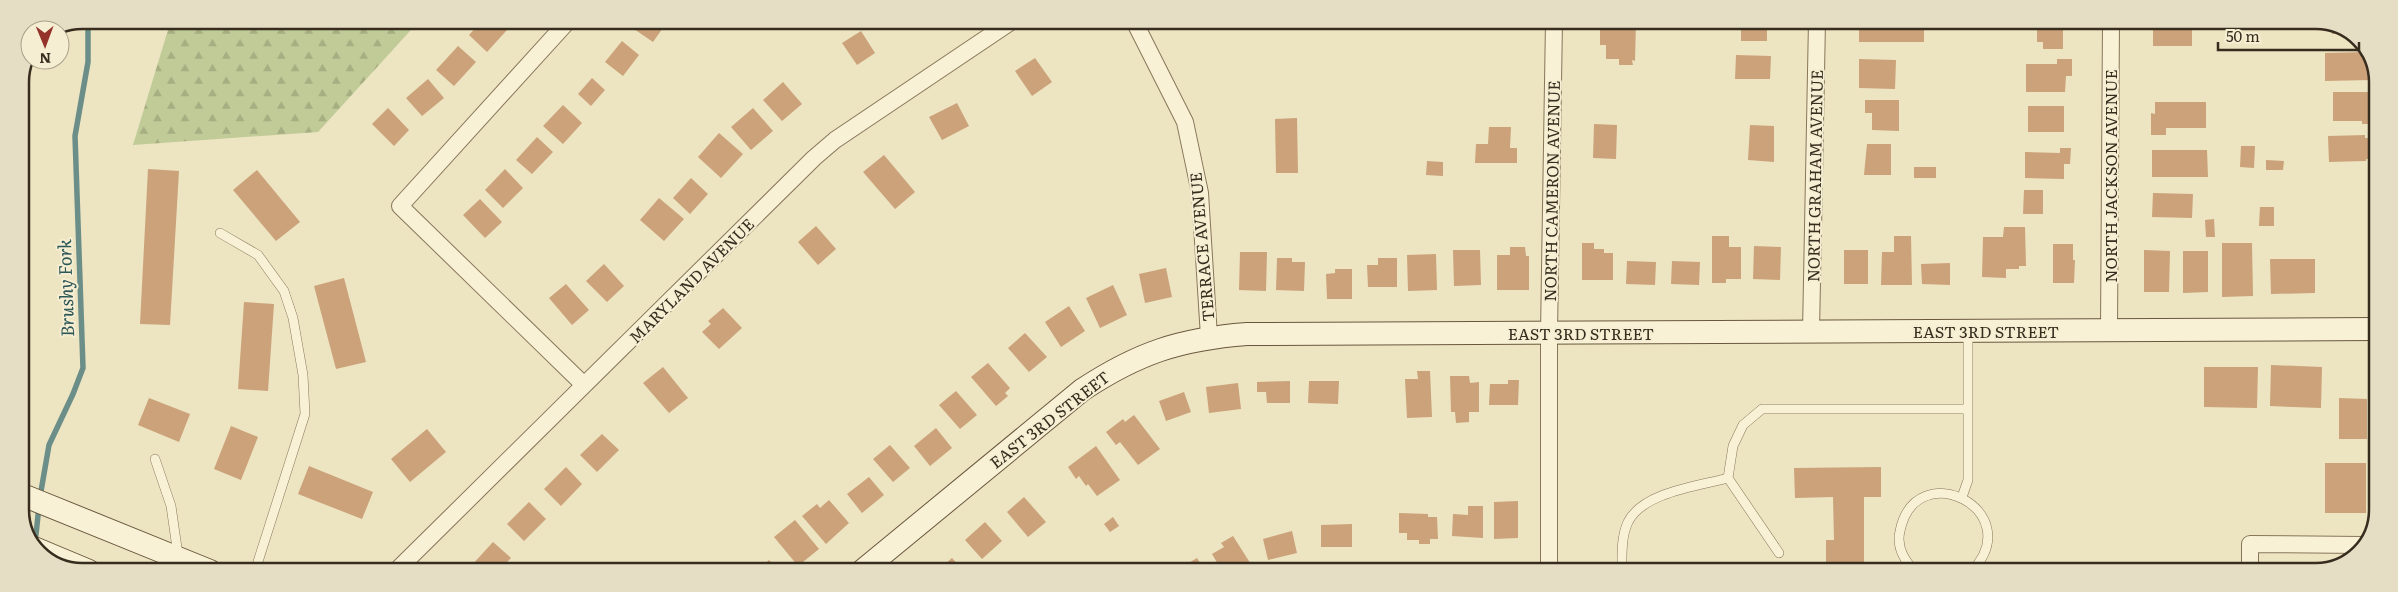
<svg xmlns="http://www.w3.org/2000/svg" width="2398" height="592" font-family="Literata,serif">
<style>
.forest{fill:url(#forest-firs)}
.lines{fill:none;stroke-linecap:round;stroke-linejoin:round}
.stream{stroke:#6c8e88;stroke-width:5.5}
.building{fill:#cba279}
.lane-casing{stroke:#87765a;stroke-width:10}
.street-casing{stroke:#87765a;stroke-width:18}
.secondary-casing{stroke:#69573d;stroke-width:24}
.lane{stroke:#f8f1d5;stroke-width:9}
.street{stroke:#f8f1d5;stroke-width:16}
.secondary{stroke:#f8f1d5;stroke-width:22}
.labels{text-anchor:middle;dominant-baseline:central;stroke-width:4;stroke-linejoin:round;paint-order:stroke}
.street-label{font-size:16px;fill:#372c1e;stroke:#f5eed2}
.water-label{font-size:18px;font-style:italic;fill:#2d5656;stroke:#f5eed2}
.rim{fill:none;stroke:#372c1e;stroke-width:2.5}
</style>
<defs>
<pattern id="forest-firs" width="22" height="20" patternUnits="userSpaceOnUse" patternTransform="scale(1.25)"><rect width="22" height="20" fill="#c0cb97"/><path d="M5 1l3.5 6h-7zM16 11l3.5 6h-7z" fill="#a6ae82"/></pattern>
</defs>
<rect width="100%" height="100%" fill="#ede4c2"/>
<path class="forest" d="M171 20H420L318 132 133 145Z"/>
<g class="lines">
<path class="stream" d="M40 497 49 445 73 394 83 368 75 136 88 62V20
M35 544 39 506"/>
</g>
<path class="building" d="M483 20H497L507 30 487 52 469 35Z
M640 20H665L667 22 653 42 634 29Z
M1606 21H1636L1635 61 1632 60 1633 65H1619V59H1606V45H1600V23H1606Z
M1741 21H1771V29H1767V41H1741Z
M1859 21H1924V42H1859Z
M2153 22H2192V46H2153Z
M2043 24H2063V49H2043V42H2037V30H2043Z
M2332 24 2345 31 2350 34H2332Z
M861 31 875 53 857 65 842 43Z
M622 41 639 55 623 76 605 62Z
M458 46 476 62 454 86 436 70Z
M2367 52 2371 61V80L2325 81V53Z
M1736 55 1771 56 1770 79H1735Z
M1035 58 1052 82 1032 96 1015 71Z
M1859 59 1896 60 1895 89 1859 88Z
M2057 59H2072V76H2066L2065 92H2026V64H2057Z
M592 78 605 90 591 106 578 94Z
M428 79 444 98 422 116 406 98Z
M783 82 802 104 782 121 763 100Z
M2333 92H2371L2372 124H2362V121H2333Z
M1865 100H1899V131L1872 130V113H1865Z
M2155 102H2206V128H2166V135H2151V113L2155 114Z
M957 103 969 126 942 140 929 117Z
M563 105 582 123 563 144 543 126Z
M2028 106H2064V132H2028Z
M388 108 409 130 394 146 372 124Z
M753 108 773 131 751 150 731 127Z
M1297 118 1298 173H1276L1275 119Z
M1594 124 1617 125 1616 159 1593 158Z
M1750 125 1774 126V162L1748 160Z
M1489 127H1511L1510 148H1517V163H1475L1476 144H1488Z
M719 133 743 154 721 178 698 157Z
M2365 135V138H2370V159H2366V161L2329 162 2328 136Z
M537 137 553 152 532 174 516 160Z
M1867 144H1891V175H1864Z
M2241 146H2255L2254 168 2240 167Z
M2060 148H2071L2070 164H2064V179L2025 178V152L2060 153Z
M2152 150H2207L2208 177H2152Z
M884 155 915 192 895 209 863 172Z
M2266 160 2284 161 2283 170H2266Z
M1427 161 1443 162V176L1426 175Z
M1914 167H1936V178H1914Z
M148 169 179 171 170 325 140 324Z
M505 169 523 188 503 208 485 190Z
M257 170 300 222 276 241 233 190Z
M691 178 708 194 690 214 673 198Z
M2024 190H2043V214H2023Z
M2153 193 2193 194 2192 218 2152 217Z
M659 198 684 219 664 241 640 220Z
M480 199 502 222 485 238 463 215Z
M2260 207H2274V226H2259Z
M2214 219 2215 237H2206L2205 220Z
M816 226 836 249 818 265 798 242Z
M2004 227H2025L2026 266H2019V269H2006V278L1982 277 1983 237H2003Z
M1712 236H1729V247H1741V279H1726V283H1712Z
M1894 236H1911L1912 285H1881L1882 252H1894Z
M1582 243H1594V249H1604V253H1613V280H1582Z
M2222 243H2252L2253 296 2222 297Z
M2053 244H2073V260H2075L2074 283H2053Z
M1754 246 1781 247 1780 280 1753 279Z
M1510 247H1525L1526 256H1529V290H1497V255H1510Z
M1453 250H1480L1481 285 1454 286Z
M1844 250H1868V284H1844Z
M2144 250 2170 251 2169 292H2144Z
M2183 251H2208V292L2183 293Z
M1240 252H1267L1266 291 1239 290Z
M1436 254 1437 290 1408 291 1407 255Z
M1277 258H1292V262H1305L1304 291 1276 290Z
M1378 258H1397V287H1368L1367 265H1378Z
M2270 259H2315V293L2271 294Z
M1627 261 1656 262 1655 285 1626 284Z
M1672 261 1700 262 1699 285 1671 284Z
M1950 263V285L1922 284 1921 264Z
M604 264 624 286 607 302 586 281Z
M1166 268 1172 297 1145 303 1139 274Z
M1335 269H1352V299H1327L1326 274 1335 273Z
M344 278 366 362 336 369 314 286Z
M566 284 589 310 572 325 549 298Z
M1113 285 1127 315 1100 328 1086 298Z
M244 302 274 304 268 391 238 389Z
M1069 306 1085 331 1061 347 1045 322Z
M723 308 742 328 719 349 702 332 711 324 708 321Z
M1025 333 1047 357 1029 372 1008 348Z
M988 363 1010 388 1005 393 1008 396 996 406 971 377Z
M2271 365 2322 367 2321 408 2270 406Z
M663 367 688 398 669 413 643 383Z
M2204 367H2258L2257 408 2204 407Z
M1417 371H1430L1432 417 1407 418 1405 379H1418Z
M1450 376H1469L1470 383 1479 382V412H1469V422L1456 423 1455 412H1451Z
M1508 380H1519L1518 405H1489L1490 384H1508Z
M1290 381V403H1267L1266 392H1257V382Z
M1309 381H1339L1338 404 1308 403Z
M1238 383 1241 409 1209 413 1206 387Z
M956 391 977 415 960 429 939 405Z
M1184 392 1191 412 1166 421 1159 401Z
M149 398 190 414 179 442 138 425Z
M2339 398 2367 399V439H2339Z
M1134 415 1160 449 1138 465 1120 442 1116 445 1106 432 1123 419 1125 422Z
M231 426 258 437 241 480 214 469Z
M936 428 952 448 930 466 914 446Z
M427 429 446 452 410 482 391 459Z
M602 434 619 450 597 472 580 455Z
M890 445 910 468 893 482 873 459Z
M1096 446 1120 480 1097 496 1088 484 1086 486 1079 476 1076 479 1068 467Z
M2325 463H2366V513H2325Z
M309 466 373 492 362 519 298 494Z
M566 467 582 484 561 506 544 489Z
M1881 467V497H1864V572H1835V562H1826V540H1834L1833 497 1795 498 1794 468Z
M869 477 884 495 862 513 847 494Z
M1024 497 1046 522 1028 537 1007 512Z
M829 500 849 523 826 544 802 516 817 504 820 508Z
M1518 501V538L1494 539V502Z
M529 502 546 519 524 541 507 524Z
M1468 506H1483V538L1452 536 1453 514 1468 515Z
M1399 513 1428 514V517H1437L1438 539H1430V544H1419V540H1407V533H1399Z
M1113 517 1119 526 1110 532 1104 524Z
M795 520 819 549 798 566 774 537Z
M985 522 1002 541 982 559 965 540Z
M1352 524V547H1321V525Z
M1292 531 1297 553 1268 560 1263 539Z
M1233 536 1254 569 1251 571H1222L1212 554 1224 547 1221 543Z
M493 542 511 558 499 571H477L471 566Z
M952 558 964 571H937Z
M1197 558 1205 571H1175Z
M769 560 779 571H757Z"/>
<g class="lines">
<g class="lane-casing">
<path id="lane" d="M220 233 258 255 284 291 293 318 303 375 305 414 255 571
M155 459 171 506 178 555
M1962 497 1968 480V331
M1779 553 1728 478 1733 446 1743 425 1762 409H1968
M1622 572C1622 555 1621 537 1628 522 1643 492 1699 486 1728 478
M1917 572C1905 563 1896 547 1900 531 1916 453 2030 511 1971 572"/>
</g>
<g class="street-casing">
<path id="street" d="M569 20 400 206 584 385
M1134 21 1185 122 1200 193 1209 337
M2109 330 2111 21
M1811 332 1817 21
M396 571 814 158 835 140 1012 21
M1549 572V333L1554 21
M2250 572V544L2363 545"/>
</g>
<g class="secondary-casing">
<path id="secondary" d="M20 494 210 571
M34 548 89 571
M862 571 1082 390C1138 353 1180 339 1247 334L2377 329"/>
</g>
<use href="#lane" class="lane"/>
<use href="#street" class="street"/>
<use href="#secondary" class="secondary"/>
</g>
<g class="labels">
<g class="street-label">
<text transform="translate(1814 176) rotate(-89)">NORTH GRAHAM AVENUE</text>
<text transform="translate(2110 176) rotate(-90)">NORTH JACKSON AVENUE</text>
<text transform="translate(1551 191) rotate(-89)">NORTH CAMERON AVENUE</text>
<text transform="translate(1201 247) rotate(-95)">TERRACE AVENUE</text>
<text transform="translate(691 280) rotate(-45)">MARYLAND AVENUE</text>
<text x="1986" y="331">EAST 3RD STREET</text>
<text x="1581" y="333">EAST 3RD STREET</text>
<text transform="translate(1049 419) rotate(-38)">EAST 3RD STREET</text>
</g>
<g class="water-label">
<text transform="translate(65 288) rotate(-92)">Brushy Fork</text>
</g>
</g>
<path d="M0 0H2398V592H0ZM82 29H2316A53 53 0 0 1 2369 82V510A53 53 0 0 1 2316 563H82A53 53 0 0 1 29 510V82A53 53 0 0 1 82 29Z" fill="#e6dec4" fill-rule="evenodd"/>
<path class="rim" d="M82 29H2316A53 53 0 0 1 2369 82V510A53 53 0 0 1 2316 563H82A53 53 0 0 1 29 510V82A53 53 0 0 1 82 29Z"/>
<g transform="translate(45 45) rotate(179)"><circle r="24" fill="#f5eed2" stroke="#a9a08a"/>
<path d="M0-4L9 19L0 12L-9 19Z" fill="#95332b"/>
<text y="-8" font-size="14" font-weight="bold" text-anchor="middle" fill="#372c1e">N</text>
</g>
<path d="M2218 42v8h141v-8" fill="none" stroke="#372c1e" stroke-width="2.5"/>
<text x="2226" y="42" font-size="15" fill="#372c1e" stroke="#f5eed2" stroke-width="4" paint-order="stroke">50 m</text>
</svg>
